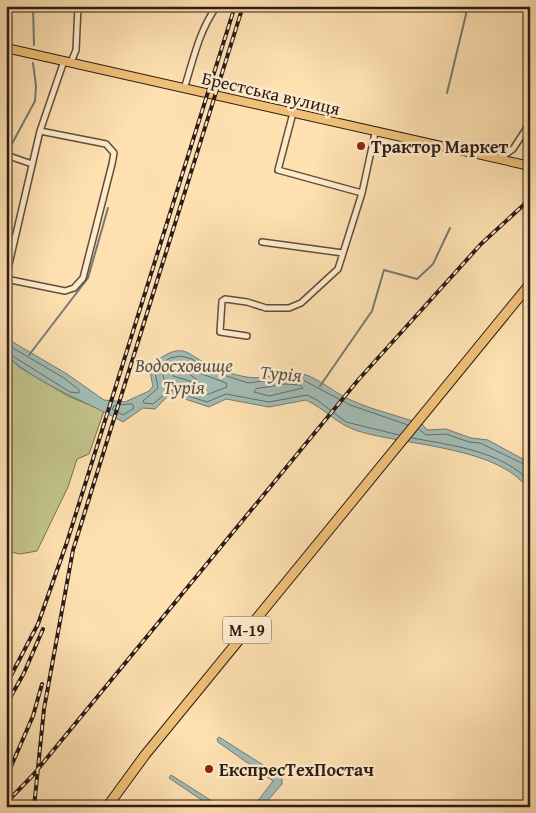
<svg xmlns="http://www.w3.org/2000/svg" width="536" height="813" font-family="'Gentium Book Plus',serif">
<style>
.green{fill:#c2c28a;stroke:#776f50}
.water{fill:#a2bbb4;stroke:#737b74}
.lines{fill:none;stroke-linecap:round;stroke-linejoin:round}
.shore{stroke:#676c64;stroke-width:1}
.stream{stroke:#737b74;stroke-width:2}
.street-casing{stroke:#604d3c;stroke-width:8}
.primary-casing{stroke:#2c1c15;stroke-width:10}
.highway-casing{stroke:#2c1c15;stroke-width:11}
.street{stroke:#feebcc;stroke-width:5}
.primary{stroke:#efc078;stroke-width:8}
.highway{stroke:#efc078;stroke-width:9}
.rail-casing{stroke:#2c1c15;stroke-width:4}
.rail{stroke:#feebcc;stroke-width:2;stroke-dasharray:5.5;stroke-linecap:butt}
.poi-dot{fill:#8f2418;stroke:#feebcc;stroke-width:2}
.labels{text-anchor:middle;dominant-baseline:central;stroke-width:5;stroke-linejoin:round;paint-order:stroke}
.shield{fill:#feebcc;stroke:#6b5a4c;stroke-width:1}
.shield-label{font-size:16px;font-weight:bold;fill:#2c1c15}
.street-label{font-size:18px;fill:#2c1c15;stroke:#feebcc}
.poi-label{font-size:18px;font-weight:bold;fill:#2c1c15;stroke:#feebcc;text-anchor:start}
.water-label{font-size:19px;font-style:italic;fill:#55544d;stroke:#feebcc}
</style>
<rect width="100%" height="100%" fill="#fee0b1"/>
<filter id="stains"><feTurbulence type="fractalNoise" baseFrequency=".004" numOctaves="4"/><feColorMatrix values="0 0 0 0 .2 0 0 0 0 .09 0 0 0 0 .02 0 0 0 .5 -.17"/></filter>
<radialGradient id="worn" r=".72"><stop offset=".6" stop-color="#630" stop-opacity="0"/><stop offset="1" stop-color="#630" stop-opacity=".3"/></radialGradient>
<path class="green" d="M6 355 19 367 68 396 104 411 89 454 77 459 68 487 37 551 20 554 6 551Z"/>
<path class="water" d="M6 338 67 374 104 400 125 402 149 391 153 386C150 374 148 366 159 359 183 343 186 353 207 364 218 370 234 375 247 377 265 381 284 369 303 374 319 378 337 395 353 401 376 411 399 416 422 424L427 430 446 429 471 438 488 440 530 463V491C500 446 406 446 358 431 338 425 325 409 306 400L269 407 226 399 209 407 170 394 155 409 143 408 123 422C84 400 40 386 6 355Z
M219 737 282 777V784L262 807H253L273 781 218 742 217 739Z
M171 775 215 803 220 807H212L169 778Z"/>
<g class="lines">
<path class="shore" d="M6 344 64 378 79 390V393L70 392 6 352
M181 362 189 365 202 374 226 383 227 387 206 395 174 384 165 383 162 371 173 364Z
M179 370 186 372 196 379V383L173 376V372Z
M286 384 300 385 303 388 269 396 254 392 256 389Z
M132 404 134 408 123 415 112 409 114 406Z
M419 429 426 435 446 434 469 442 480 443 530 467
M399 435 346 422 317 400 307 395 269 402 226 394 207 402 170 390 153 404 144 403 143 401 158 388 155 371 157 367 170 358 181 356 192 359 205 369 248 383 285 378 301 379 350 405 408 425
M412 438C450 445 503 451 530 482"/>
<path class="stream" d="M33 6 34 45
M447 6 466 12
M447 93 468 6
M7 153 35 101 36 86 33 63
M29 355 88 278 108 208
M320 386 372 311 384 270 417 279 433 264 450 228"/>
<g class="street-casing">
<path id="street" d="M71 62 76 50 78 6
M184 89C193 61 199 30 217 6
M293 113 278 170 362 193
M6 155 32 164
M499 159 513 149 530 123
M262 242 343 253
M6 277 40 131 64 61
M6 279 65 291 74 288 83 278 112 164 114 153 106 144 40 131
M247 336 220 332 222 301 225 299 247 302 266 308H289L301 303 338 269 362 193 375 133"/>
</g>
<g class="primary-casing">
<path id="primary" d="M6 48 530 166"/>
</g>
<g class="highway-casing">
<path id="highway" d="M107 807 145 755 530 284"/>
</g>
<use href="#street" class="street"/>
<use href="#primary" class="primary"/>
<use href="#highway" class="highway"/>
<g class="rail-casing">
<path id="rail" d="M6 685 38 624 67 542 235 6
M6 705 24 673 43 629
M6 778 33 716 42 684
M6 803 33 775 359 379 481 244 530 199
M34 807 44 709 73 550 243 6"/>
</g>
<use href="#rail" class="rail"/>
</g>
<g class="poi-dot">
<circle cx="361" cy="146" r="5"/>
<circle cx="209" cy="769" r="5"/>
</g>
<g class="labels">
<rect class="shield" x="223" y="616.5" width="48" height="27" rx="4"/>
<g class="shield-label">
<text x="247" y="630">М-19</text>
</g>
<g class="street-label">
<text transform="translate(271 93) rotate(13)">Брестська вулиця</text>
</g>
<g class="poi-label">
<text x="371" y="146">Трактор Маркет</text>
<text x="219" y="769">ЕкспресТехПостач</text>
</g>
<g class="water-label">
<text x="184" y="365">Водосховище<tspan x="184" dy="22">Турія</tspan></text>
<text transform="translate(281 373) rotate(5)">Турія</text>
</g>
</g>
<rect width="536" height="813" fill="none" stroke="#fee0b1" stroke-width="25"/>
<rect x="8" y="8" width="521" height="798" fill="none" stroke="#2c1c15" stroke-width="2.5"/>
<rect x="12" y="12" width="511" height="788" fill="none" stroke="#2c1c15"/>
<rect width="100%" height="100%" filter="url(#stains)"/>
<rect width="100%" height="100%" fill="url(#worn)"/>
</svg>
